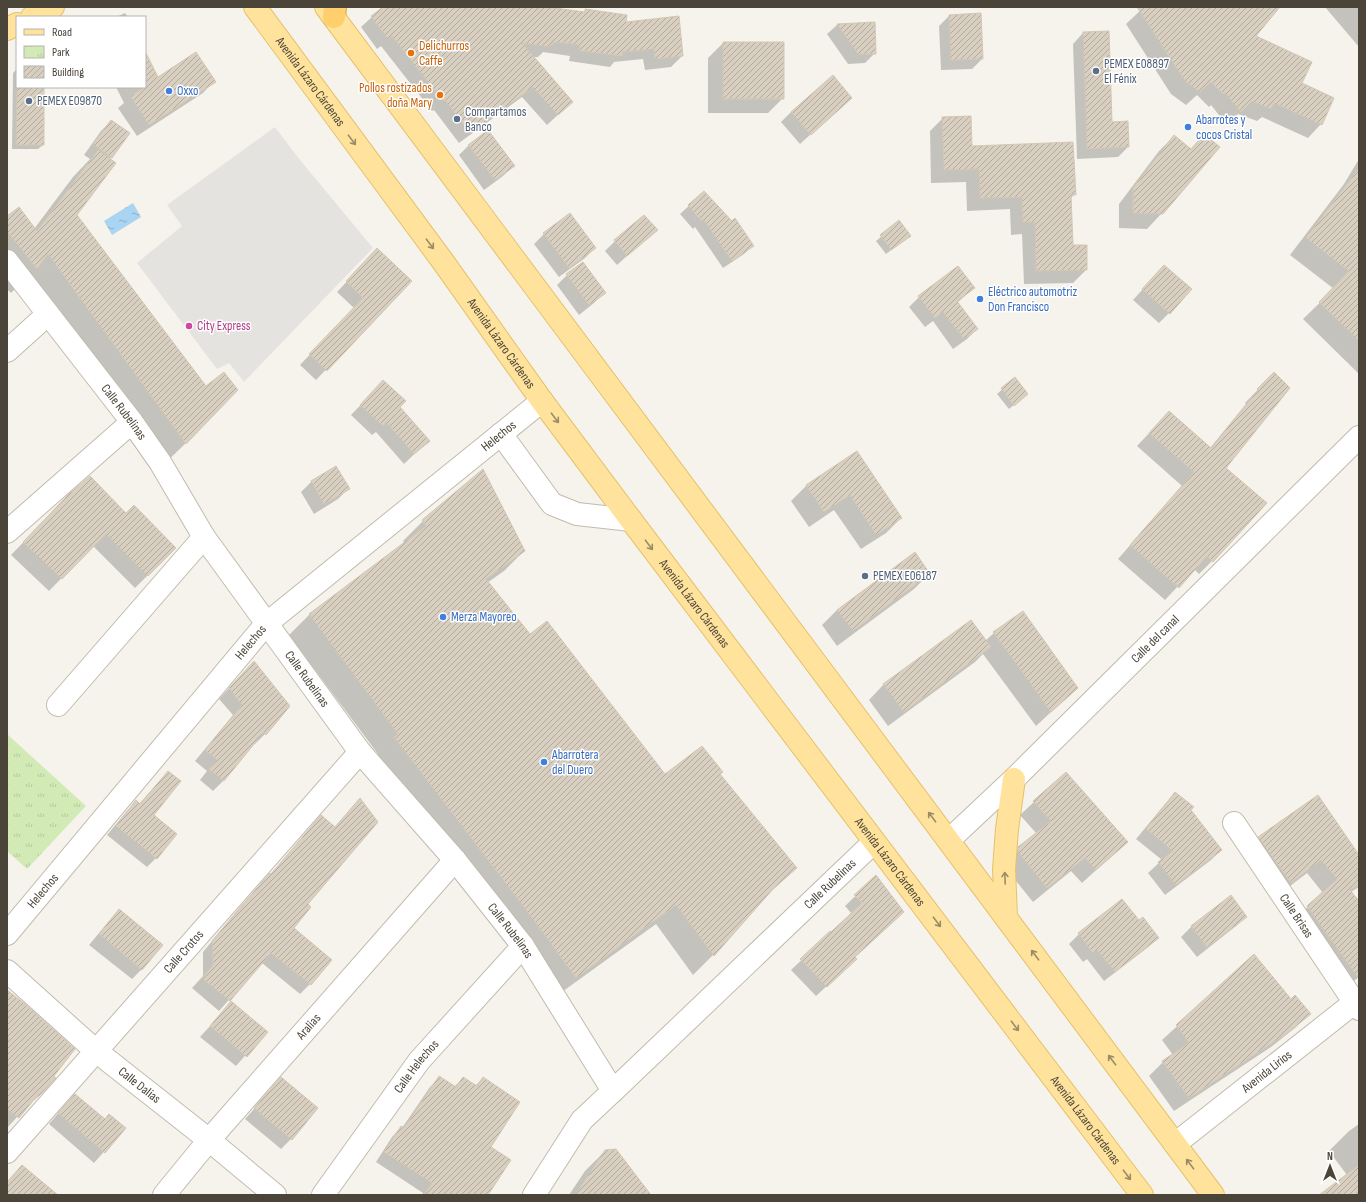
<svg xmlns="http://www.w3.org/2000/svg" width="1366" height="1202" font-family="'Sofia Sans Condensed',sans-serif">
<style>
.park{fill:url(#park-tufts)}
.parking{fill:#e5e3e0}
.water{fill:url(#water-ripples)}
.shadow{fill:#0003}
.building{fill:url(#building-hatch);stroke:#d3c7b4}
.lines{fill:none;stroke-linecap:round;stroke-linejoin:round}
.minor-casing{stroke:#c2bbae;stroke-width:24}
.major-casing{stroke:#e6c16a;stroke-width:24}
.highway-casing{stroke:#e0a43c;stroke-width:24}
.minor{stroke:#fff;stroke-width:22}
.major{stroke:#ffe39c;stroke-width:22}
.highway{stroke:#ffcf6e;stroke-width:22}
.oneway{stroke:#9c8c66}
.food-dot{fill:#e8710a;stroke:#fff;stroke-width:1.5}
.service-dot{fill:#5c6f8a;stroke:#fff;stroke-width:1.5}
.shop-dot{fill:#3f7fe0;stroke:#fff;stroke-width:1.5}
.hotel-dot{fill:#d1479c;stroke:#fff;stroke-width:1.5}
.labels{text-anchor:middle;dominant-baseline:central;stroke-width:3;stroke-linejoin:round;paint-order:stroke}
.food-label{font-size:13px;fill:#c56008;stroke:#fff;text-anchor:start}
.service-label{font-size:13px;fill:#4e5e75;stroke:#fff;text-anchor:start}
.street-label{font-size:13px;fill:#4b4439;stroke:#fff}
.shop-label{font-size:13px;fill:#366cbe;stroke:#fff;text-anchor:start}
.hotel-label{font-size:13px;fill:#b23c85;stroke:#fff;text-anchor:start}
</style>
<defs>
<pattern id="park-tufts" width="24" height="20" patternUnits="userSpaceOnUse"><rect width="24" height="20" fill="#d2eab5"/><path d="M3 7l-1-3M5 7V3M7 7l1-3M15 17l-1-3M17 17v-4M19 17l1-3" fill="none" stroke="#b6ca9c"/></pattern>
<pattern id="water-ripples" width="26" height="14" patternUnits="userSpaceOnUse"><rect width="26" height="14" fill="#a9d4f2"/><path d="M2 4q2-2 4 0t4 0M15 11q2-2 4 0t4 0" fill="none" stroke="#8caec5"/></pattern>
<pattern id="building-hatch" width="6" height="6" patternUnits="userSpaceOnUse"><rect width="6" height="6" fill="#d8cfc1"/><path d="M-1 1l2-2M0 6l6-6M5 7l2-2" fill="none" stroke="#b1aa9e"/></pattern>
</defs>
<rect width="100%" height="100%" fill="#f6f3ec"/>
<path class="park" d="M7 734 86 806 27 869 7 851Z"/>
<path class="parking" d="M275 127 300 160 373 248 244 382 229 363 217 369 137 263 182 226 167 205Z"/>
<path class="water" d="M133 203 141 217 112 235 104 221Z"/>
<path class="shadow" d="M385 7H539L583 13 586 10 625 23 682 56 671 67 645 70 643 59 614 62 610 67 569 61 570 56 543 52 538 57H532L572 102 547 125 522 97 459 143 434 110 432 111 381 46 377 49 361 27 372 17Z
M1144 7H1279L1254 37 1301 84 1321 124 1308 138 1262 117 1257 121 1238 114 1227 125 1211 105 1209 107 1197 95 1186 105 1171 94 1126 24Z
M1325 7H1359V47Z
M125 13 128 17H116Z
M949 16 982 59 972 69 941 70 939 26Z
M874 23 875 53 865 63 848 64 827 34 837 25Z
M1083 33 1111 123 1128 147 1118 157 1077 159 1073 44Z
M723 43 783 98 768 113H708V58Z
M145 53 157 79 214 81 203 93 137 136 118 108 124 103 116 87H145Z
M17 69V87H43V145L38 149H12L13 73Z
M851 98 800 144 781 122 791 112Z
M943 118 971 147 1075 194 1070 199 1072 246 1086 270 1073 283 1024 284 1022 234 1011 235 1010 209 967 211 966 182 931 183 930 131Z
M111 121 129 134 109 160 76 215 186 443 160 468 24 280 11 293 7 289V217L34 229 73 177 90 159 84 155 101 131Z
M1174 136 1190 150 1162 213 1147 229 1119 228V204L1159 151Z
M469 145 513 166 503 176 484 190 459 155Z
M1359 159V374L1303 319 1334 289 1290 255 1344 184Z
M704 192 752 246 744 254 723 268 695 227 693 229 680 214Z
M899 222 910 236 886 254 876 241Z
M656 230 617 265 605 251 615 241Z
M544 234 595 248 585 258 559 277 534 244Z
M367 260 411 281 316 380 300 365 354 308 337 292Z
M1164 266 1169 313 1159 323 1133 300Z
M567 275 604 293 594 303 579 315 557 285Z
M974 288 957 303 977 329 967 339 953 349 933 321 925 327 909 307 919 297Z
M1274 373 1225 468 1212 561 1199 574 1194 569 1165 600 1118 559 1182 486 1137 446 1169 412 1210 448 1246 404 1245 403Z
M1015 378 1027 394 1009 409 997 394Z
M373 392 428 441 404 464 376 432 372 435 351 415Z
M857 453 901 518 886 533 861 549 834 510 809 527 791 501 806 486Z
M335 468 348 489 338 499 314 514 301 492 311 482Z
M57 508 126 514 175 548 135 588 93 546 49 591 11 555Z
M423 521 524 551 504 571 487 583 530 635 664 775H719L796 868 761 901 713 955 693 975 656 924 555 997 374 758 378 754 289 635 309 615 404 543 403 541Z
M929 574 914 589 837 646 822 625 837 610Z
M994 633 1077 688 1036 726 983 654 975 662 888 726 869 700 884 684 985 641Z
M244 672 288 706 265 734 255 744 254 742 223 781 213 791 200 780 207 771 195 761 233 715 219 699Z
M168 772 152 815 156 858 147 867 107 835 127 811 136 802 139 804Z
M1175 794 1190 810 1221 850 1211 860 1165 895 1148 873 1162 860 1136 839 1165 804Z
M360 799 306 905 292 928 310 984 300 994 262 963 219 1011 192 988 203 976V952L240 907 270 875 321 817 334 828Z
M1034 802 1127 842 1082 883 1071 871 1033 902 1004 866 1005 862 1019 848 1037 834 1020 815Z
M1259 838 1359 856V887L1351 892 1359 903V977L1343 989 1294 920 1323 893 1307 873 1277 896 1245 851Z
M876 876 854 958 845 969 816 996 791 970 830 933 831 934 852 914 845 906Z
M1231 897 1246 916 1236 926 1197 957 1181 937 1191 927Z
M119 911 142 969 132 979 89 945 109 921Z
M1139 922 1157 938 1147 948 1104 981 1087 959 1083 962 1069 944 1079 934Z
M1254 956 1290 1000 1309 1014 1295 1028 1271 1047 1174 1111 1149 1076 1163 1062 1173 1055 1162 1040Z
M7 991 38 1097 27 1106 8 1127 7 1126Z
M231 1003 266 1032 236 1066 200 1037Z
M439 1078 454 1087 463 1078 475 1086 483 1078 490 1147 483 1195H422L423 1193 376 1162 392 1137 401 1127 402 1128 430 1087Z
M281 1079 291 1139 281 1149 245 1119Z
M65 1105 125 1128 94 1163 49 1124Z
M1359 1124V1195H1321L1347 1175 1329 1151 1349 1131Z
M605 1151 650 1195H569L585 1171Z"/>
<path class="building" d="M383 7H547L585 12V9L627 15 626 22 679 16 683 56 655 59 654 49 622 52V56L580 51V45L555 42 549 47 522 43 573 102 558 115 533 87 470 133 445 100 443 101 392 36 388 39 371 16Z
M1137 7H1280L1256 36 1312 62 1302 83 1334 98 1322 125 1274 103 1271 109 1252 101 1241 112 1225 93 1223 94 1211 82 1200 92 1185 81Z
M981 13 983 59 951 60 949 15Z
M875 22 876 54H858L837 24Z
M1109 31 1112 122 1128 121 1129 147 1087 149 1083 32Z
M723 42H784V99H723Z
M145 51 158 77 196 52 216 82 149 125 130 96 145 87Z
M833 75 852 98 811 135 791 112Z
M17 87H44V145H16Z
M971 116 972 146 1073 142 1076 195H1071L1073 245H1087V270L1036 271 1035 222H1023L1022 197 980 198 979 169 944 170 942 117Z
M111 120 130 133 112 158 93 144Z
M488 130 515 166 495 180 468 145Z
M1204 134 1220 147 1163 214 1133 213V188L1174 135 1191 149Z
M98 150 116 163 77 215 206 386 224 372 238 390 186 444 48 254 37 269 7 231V216L19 207 37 231Z
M1359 168V341L1319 302 1349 271 1306 238Z
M704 191 732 221 735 218 754 246 732 261 703 219 701 221 688 205Z
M570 213 596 248 569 268 543 233Z
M644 215 658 230 627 256 614 240Z
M899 220 911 236 891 250 880 235Z
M377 248 412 281 327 371 309 354 363 298 346 281Z
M583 262 606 293 589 305 566 274Z
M1164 265 1192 289 1170 314 1142 289Z
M958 266 975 288 957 301 978 329 964 339 943 312 935 318 918 296Z
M1274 372 1290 388 1226 468 1267 503 1213 562 1207 556 1179 588 1130 545 1194 472 1149 433 1169 411 1211 448 1258 390 1257 389Z
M1015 377 1028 394 1014 406 1001 388Z
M383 380 406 401 400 407 430 441 414 454 386 422 383 426 360 405Z
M857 451 902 518 876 535 850 495 824 512 806 485Z
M336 466 350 489 324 504 311 481Z
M483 469 525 551 486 579 530 634 547 621 665 774 702 746 723 772 720 774 797 868 773 889 714 956 676 905 576 978 533 919 394 737 398 734 309 614 426 526 422 520Z
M90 476 126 513 134 505 176 548 148 576 106 534 62 579 23 542 69 494Z
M915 552 930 574 853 631 837 610Z
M1023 611 1078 688 1051 712 993 632Z
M971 620 991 647 904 712 883 684Z
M254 661 290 706 266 735 264 732 224 781 209 769 217 760 205 750 242 705 229 688Z
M168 771 181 781 154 815 177 834 157 859 116 826 136 800 140 804Z
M1066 772 1128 842 1096 870 1085 858 1047 888 1018 852V847L1051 821 1033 801Z
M1175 792 1194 807 1191 810 1222 850 1176 885 1158 862 1173 851 1146 829Z
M1318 795 1359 855V884L1350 890 1359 901V979L1307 906 1337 879 1321 860 1291 883 1258 837Z
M360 798 378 822 308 904 311 907 294 928 332 960 311 985 271 953 230 1001 202 978 213 965 212 941 250 896 270 873 271 874 321 815 335 827Z
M876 875 904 912 855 957 857 959 827 987 800 959 830 931 831 932 862 903 854 895Z
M1231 895 1247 917 1207 947 1191 926Z
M1122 899 1139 920 1143 917 1159 938 1115 972 1097 950 1093 953 1078 933Z
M119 909 163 945 142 970 99 934Z
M1254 954 1291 999 1295 995 1311 1014 1286 1034 1189 1098 1162 1061 1189 1043 1176 1025Z
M7 990 25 1004 75 1049 54 1076 56 1078 38 1097 37 1096 19 1118 7 1109Z
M231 1001 268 1032 247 1057 210 1026Z
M439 1076 456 1087 463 1077 477 1086 483 1077 520 1102 491 1147 511 1160 488 1195H424L432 1183 384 1152 401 1126 404 1128Z
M281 1077 318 1108 292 1140 254 1108Z
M75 1094 105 1119 109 1114 126 1128 105 1153 58 1113Z
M616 1149 651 1195H575L605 1150Z
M22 1165 58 1195H7V1182Z
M1359 1165V1195H1319Z"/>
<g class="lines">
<g class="minor-casing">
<g id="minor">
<path id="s1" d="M7 261 132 422 160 462 204 537 360 752 455 860 523 946 613 1091 582 1120 534 1195"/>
<path d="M7 351 48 314"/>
<path d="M501 434 552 504 577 514 631 520"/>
<path d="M7 532 132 422"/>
<path d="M58 705 204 537"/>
<path id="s2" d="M1234 823 1359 1009"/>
<path id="s3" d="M949 840 1014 779 1359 437"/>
<path id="s4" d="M7 934 266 624 542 401"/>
<path id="s5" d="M7 971 96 1051 209 1140 275 1195"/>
<path id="s6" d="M613 1091 874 842"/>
<path id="s7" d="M1175 1144 1359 999"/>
<path id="s8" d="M7 1152 360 752"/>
<path id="s9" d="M164 1195 209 1140 455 860"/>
<path id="s10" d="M323 1195 419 1061 523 946"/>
</g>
</g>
<g class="major-casing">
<g id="major">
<path id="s11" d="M255 7 444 263 542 401 631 520 1142 1195"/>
<path d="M326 7 1213 1195"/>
<path d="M32 17 53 7"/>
<path d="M7 29 17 24"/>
<path d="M1006 917 1004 869 1007 829 1014 779"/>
</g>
</g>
<g class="highway-casing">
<path id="highway" d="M334 17 335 7"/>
</g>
<use href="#minor" class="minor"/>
<use href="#major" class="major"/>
<use href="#highway" class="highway"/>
</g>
<defs><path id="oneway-shaft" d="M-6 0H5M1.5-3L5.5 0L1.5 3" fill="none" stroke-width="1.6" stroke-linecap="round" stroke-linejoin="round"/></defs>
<g class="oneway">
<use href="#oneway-shaft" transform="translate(352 140) rotate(53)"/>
<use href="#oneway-shaft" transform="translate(430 244) rotate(53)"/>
<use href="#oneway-shaft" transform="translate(555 418) rotate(53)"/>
<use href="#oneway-shaft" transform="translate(649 545) rotate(53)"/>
<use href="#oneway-shaft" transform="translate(932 817) rotate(-127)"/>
<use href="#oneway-shaft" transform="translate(1005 878) rotate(-92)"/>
<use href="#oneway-shaft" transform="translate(937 922) rotate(53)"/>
<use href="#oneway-shaft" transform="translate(1035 955) rotate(-127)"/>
<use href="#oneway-shaft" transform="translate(1015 1026) rotate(53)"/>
<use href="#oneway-shaft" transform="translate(1112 1060) rotate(-127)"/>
<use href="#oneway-shaft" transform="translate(1190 1164) rotate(-127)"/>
<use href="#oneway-shaft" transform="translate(1127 1175) rotate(53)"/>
</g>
<g class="food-dot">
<circle cx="411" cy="53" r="4"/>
<circle cx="440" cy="95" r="4"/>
</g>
<g class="service-dot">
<circle cx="1096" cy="71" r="4"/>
<circle cx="29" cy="101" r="4"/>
<circle cx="457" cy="119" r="4"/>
<circle cx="865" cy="576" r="4"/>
</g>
<g class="shop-dot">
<circle cx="169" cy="91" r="4"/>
<circle cx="1188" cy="127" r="4"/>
<circle cx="980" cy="299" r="4"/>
<circle cx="443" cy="617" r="4"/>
<circle cx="544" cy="762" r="4"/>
</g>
<circle class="hotel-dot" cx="189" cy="326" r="4"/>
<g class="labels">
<g class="food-label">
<text x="419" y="46">Delichurros<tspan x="419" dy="15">Caffe</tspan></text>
<text x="432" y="88" text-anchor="end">Pollos rostizados<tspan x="432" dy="15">doña Mary</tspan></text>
</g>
<g class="service-label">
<text x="1104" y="64">PEMEX E08897<tspan x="1104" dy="15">El Fénix</tspan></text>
<text x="37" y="101">PEMEX E09870</text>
<text x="465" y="112">Compartamos<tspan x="465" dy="15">Banco</tspan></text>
<text x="873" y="576">PEMEX E06187</text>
</g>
<g class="street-label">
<text stroke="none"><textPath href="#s11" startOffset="93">Avenida Lázaro Cárdenas</textPath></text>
<text stroke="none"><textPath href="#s11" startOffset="417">Avenida Lázaro Cárdenas</textPath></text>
<text stroke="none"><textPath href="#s1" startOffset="191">Calle Rubelinas</textPath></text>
<text stroke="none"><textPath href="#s4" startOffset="703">Helechos</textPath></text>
<text stroke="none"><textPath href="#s11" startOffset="741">Avenida Lázaro Cárdenas</textPath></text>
<text stroke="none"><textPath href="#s3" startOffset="288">Calle del canal</textPath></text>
<text stroke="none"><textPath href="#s4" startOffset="380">Helechos</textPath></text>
<text stroke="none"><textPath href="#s1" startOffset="515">Calle Rubelinas</textPath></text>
<text stroke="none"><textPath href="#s11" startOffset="1065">Avenida Lázaro Cárdenas</textPath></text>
<text stroke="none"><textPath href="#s6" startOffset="300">Calle Rubelinas</textPath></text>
<text stroke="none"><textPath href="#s4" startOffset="56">Helechos</textPath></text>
<text stroke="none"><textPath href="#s2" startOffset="112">Calle Brisas</textPath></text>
<text stroke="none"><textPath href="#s1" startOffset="839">Calle Rubelinas</textPath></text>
<text stroke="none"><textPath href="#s8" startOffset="267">Calle Crotos</textPath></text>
<text stroke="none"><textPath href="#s9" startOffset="222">Aralias</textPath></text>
<text stroke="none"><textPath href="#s10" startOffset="159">Calle Helechos</textPath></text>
<text stroke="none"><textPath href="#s7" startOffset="117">Avenida Lirios</textPath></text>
<text stroke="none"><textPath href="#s5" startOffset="175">Calle Dalias</textPath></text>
<text stroke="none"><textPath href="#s11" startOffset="1389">Avenida Lázaro Cárdenas</textPath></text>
</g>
<g class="shop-label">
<text x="177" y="91">Oxxo</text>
<text x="1196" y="120">Abarrotes y<tspan x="1196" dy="15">cocos Cristal</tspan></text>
<text x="988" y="292">Eléctrico automotriz<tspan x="988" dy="15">Don Francisco</tspan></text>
<text x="451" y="617">Merza Mayoreo</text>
<text x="552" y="755">Abarrotera<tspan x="552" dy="15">del Duero</tspan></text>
</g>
<g class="hotel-label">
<text x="197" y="326">City Express</text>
</g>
</g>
<rect width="1366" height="1202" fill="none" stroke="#4b4439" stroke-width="16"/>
<rect x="16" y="16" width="130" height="72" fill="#ffffff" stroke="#b7b4b0"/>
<rect x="24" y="29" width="20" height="6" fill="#ffe39c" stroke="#b7b4b0"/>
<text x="52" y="36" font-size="12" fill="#4b4439">Road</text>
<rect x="24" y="46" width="20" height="12" fill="url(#park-tufts)" stroke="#b7b4b0"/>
<text x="52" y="56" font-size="12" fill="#4b4439">Park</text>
<rect x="24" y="66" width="20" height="12" fill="url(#building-hatch)" stroke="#b7b4b0"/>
<text x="52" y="76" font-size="12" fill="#4b4439">Building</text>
<g transform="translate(1330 1166)" stroke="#ffffff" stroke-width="3" paint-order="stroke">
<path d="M0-3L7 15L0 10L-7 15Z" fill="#4b4439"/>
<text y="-6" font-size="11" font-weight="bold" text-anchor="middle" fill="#4b4439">N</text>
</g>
</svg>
